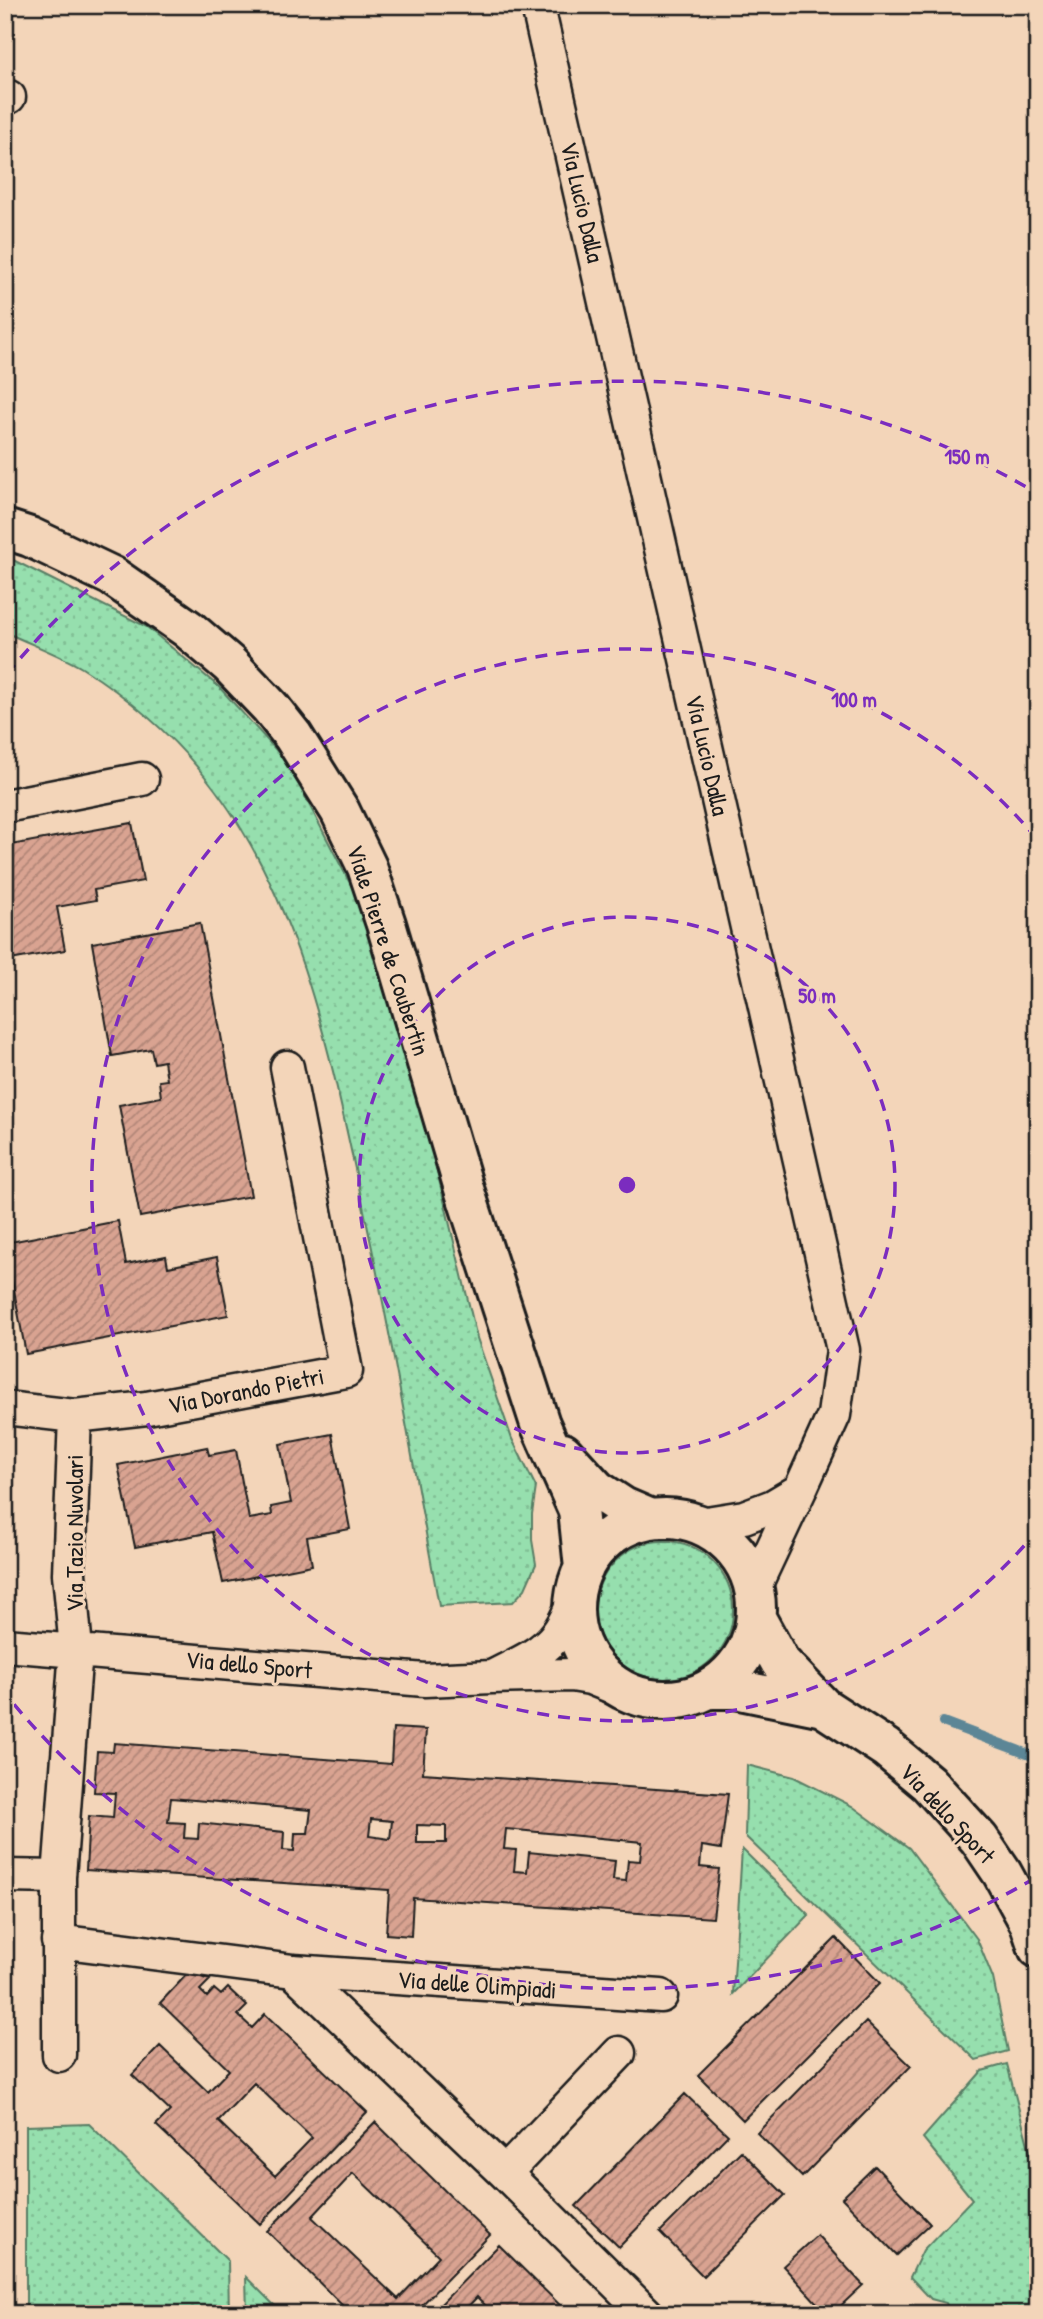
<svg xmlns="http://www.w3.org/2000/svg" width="1043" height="2319" font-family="'Patrick Hand',sans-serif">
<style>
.grass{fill:url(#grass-dots);stroke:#597e65;stroke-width:2}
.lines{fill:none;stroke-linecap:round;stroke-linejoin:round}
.stream{stroke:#5c8696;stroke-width:10}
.building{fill:url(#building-hatch);stroke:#1c1c1c;stroke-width:2;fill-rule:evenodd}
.street-casing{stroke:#1c1c1c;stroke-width:37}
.secondary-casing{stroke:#1c1c1c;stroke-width:44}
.street{stroke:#f3d5b9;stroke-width:32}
.secondary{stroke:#f3d5b9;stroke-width:38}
.ring{fill:none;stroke:#7b2cbf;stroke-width:3.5;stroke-dasharray:12 9}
.labels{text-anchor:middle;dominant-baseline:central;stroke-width:6;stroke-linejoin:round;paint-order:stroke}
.street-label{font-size:24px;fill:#1c1c1c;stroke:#f3d5b9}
.centre{fill:#7b2cbf;stroke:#f3d5b9;stroke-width:3.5}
.ring-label{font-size:21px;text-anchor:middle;font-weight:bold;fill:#7b2cbf;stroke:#f3d5b9;stroke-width:6;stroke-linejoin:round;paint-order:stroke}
</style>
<defs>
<pattern id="grass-dots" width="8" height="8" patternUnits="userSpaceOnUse" patternTransform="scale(1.75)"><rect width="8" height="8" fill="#96dfae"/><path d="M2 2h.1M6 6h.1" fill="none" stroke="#81bf95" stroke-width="1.8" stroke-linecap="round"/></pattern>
<pattern id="building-hatch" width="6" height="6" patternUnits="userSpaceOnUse" patternTransform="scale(1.75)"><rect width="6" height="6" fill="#d9a391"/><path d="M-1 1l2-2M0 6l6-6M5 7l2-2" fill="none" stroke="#af8476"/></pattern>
</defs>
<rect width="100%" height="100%" fill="#f3d5b9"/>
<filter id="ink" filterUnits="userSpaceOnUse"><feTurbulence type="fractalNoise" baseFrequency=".0143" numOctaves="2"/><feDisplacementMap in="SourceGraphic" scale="14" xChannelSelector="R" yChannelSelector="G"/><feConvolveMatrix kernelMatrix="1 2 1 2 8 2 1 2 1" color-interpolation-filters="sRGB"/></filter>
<g filter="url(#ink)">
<path class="grass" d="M5 556 147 627 219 687 287 762 353 889 382 973 431 1146 477 1338 512 1439 536 1487 532 1514V1540L536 1564 525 1589 513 1602 439 1606C414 1467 390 1329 360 1192 330 1053 298 893 207 779 173 736 128 697 82 668 58 654 30 644 5 632Z
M595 1610a69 69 0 1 1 138 0a69 69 0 1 1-138 0Z
M747 1765 794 1777 852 1806 909 1848 977 1939 993 1978 1008 2051 976 2060 745 1836Z
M742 1849 809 1915 733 1994Z
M1007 2064 1038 2183V2308L1019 2314H950L946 2303 931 2299 910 2277 923 2250 972 2199 923 2138 982 2071Z
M89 2124 228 2261 229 2314H26V2126Z
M246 2277 283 2314H247Z"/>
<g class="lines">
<path class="stream" d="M943 1722 1038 1758"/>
</g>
<path class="building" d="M132 823 143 881 94 890 96 900 57 907 65 950 5 961V846Z
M200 923 251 1196 140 1217 119 1105 161 1097 159 1081 167 1080 164 1061 154 1063 151 1049 112 1056 92 943Z
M118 1221 126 1264 166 1256 168 1267 217 1257 228 1315 26 1354 5 1243Z
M332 1434 350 1529 307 1537 312 1565 223 1583 212 1532 135 1547 118 1465 207 1447 209 1455 236 1450 249 1519 272 1515 271 1507 291 1503 280 1444Z
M393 1728 426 1730 423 1773 728 1794 721 1849 702 1846 700 1867 719 1869 713 1918 413 1898 411 1936 386 1934 389 1890 86 1870 89 1816 113 1818 115 1793 94 1792 97 1751 113 1752 114 1743 391 1764ZM171 1798 311 1810 308 1833H295L294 1851 283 1850 284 1832 199 1823 198 1839 184 1838 185 1823 168 1822ZM371 1819 392 1821 390 1839 369 1836ZM417 1825 446 1826V1843H417ZM506 1829 642 1842 640 1861 628 1860 626 1881 613 1880 615 1861 529 1852 527 1872 514 1871 516 1850 504 1849Z
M836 1938 880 1983 743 2120 698 2075Z
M188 1973 210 1980 200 1990 207 1997 214 1989 221 1995 228 1988 247 2006 238 2015 252 2028 265 2014 367 2112 260 2224 156 2125 170 2111 132 2075 160 2046 208 2092 229 2070 160 2003ZM254 2083 312 2138 275 2176 218 2121Z
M866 2022 911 2066 802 2177 757 2133Z
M685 2094 728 2135 619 2247 576 2206Z
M375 2122 490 2235 413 2314H351L267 2231ZM353 2173 439 2256 398 2299 312 2217Z
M741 2151 785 2195 703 2276 660 2232Z
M875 2166 930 2224 897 2255 842 2198Z
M817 2235 863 2285 832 2314H827L783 2266Z
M499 2245 569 2314H494L477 2297 461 2314H431Z"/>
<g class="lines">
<g class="street-casing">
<path id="street" d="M540 16 843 1350 834 1415 800 1490
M5 97H9
M5 806 142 779
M5 1408 75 1416 147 1408 346 1371 287 1067
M700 1524 744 1517 773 1506 800 1490 754 1588
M574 1598C559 1648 536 1654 492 1677L572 1675 590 1678 625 1692
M5 1645 425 1680 492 1677
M5 1876 59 1877
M58 1941 293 1971 661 1996
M293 1971 505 2173 647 2314
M59 2055V1877L76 1649 69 1574 75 1416
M505 2173 619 2053"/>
</g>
<g class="secondary-casing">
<path id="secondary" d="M5 529 30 537 112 576 188 629 229 664 270 707 293 736 340 811 367 867 386 924 465 1192 540 1424 578 1510 584 1568
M563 1453 597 1490 623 1507 651 1519
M574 1609a91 91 0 1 1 182 0a91 91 0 1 1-182 0Z
M757 1620 780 1662 823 1707 886 1748 928 1783 979 1839 1002 1873 1030 1924 1038 1948
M710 1689H735L823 1707"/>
</g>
<use href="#street" class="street"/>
<use href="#secondary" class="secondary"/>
</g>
</g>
<g class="ring">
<circle cx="627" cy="1185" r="268"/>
<path d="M1038 1530A536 536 0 1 1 1038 840"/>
<path d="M1035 1878A804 804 0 0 1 7 1696M7 674A804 804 0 0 1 1035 492"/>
</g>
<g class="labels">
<g class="street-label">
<text transform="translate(583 202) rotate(77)">Via Lucio Dalla</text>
<text transform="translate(708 755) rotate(77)">Via Lucio Dalla</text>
<text transform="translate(389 950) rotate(72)">Viale Pierre de Coubertin</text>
<text transform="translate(246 1390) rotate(-11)">Via Dorando Pietri</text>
<text transform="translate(74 1533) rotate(-90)">Via Tazio Nuvolari</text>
<text transform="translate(249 1664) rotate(5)">Via dello Sport</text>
<text transform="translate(948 1813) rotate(47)">Via dello Sport</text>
<text transform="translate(477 1984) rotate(4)">Via delle Olimpiadi</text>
</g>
</g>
<circle cx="627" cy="1185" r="10" class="centre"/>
<g class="ring-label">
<text x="967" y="464">150 m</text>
<text x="854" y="707">100 m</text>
<text x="817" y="1003">50 m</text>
</g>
<rect width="1043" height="2319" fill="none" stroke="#f3d5b9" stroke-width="28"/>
<rect x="14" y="14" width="1015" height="2291" fill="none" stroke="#1c1c1c" stroke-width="2.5" filter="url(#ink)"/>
</svg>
